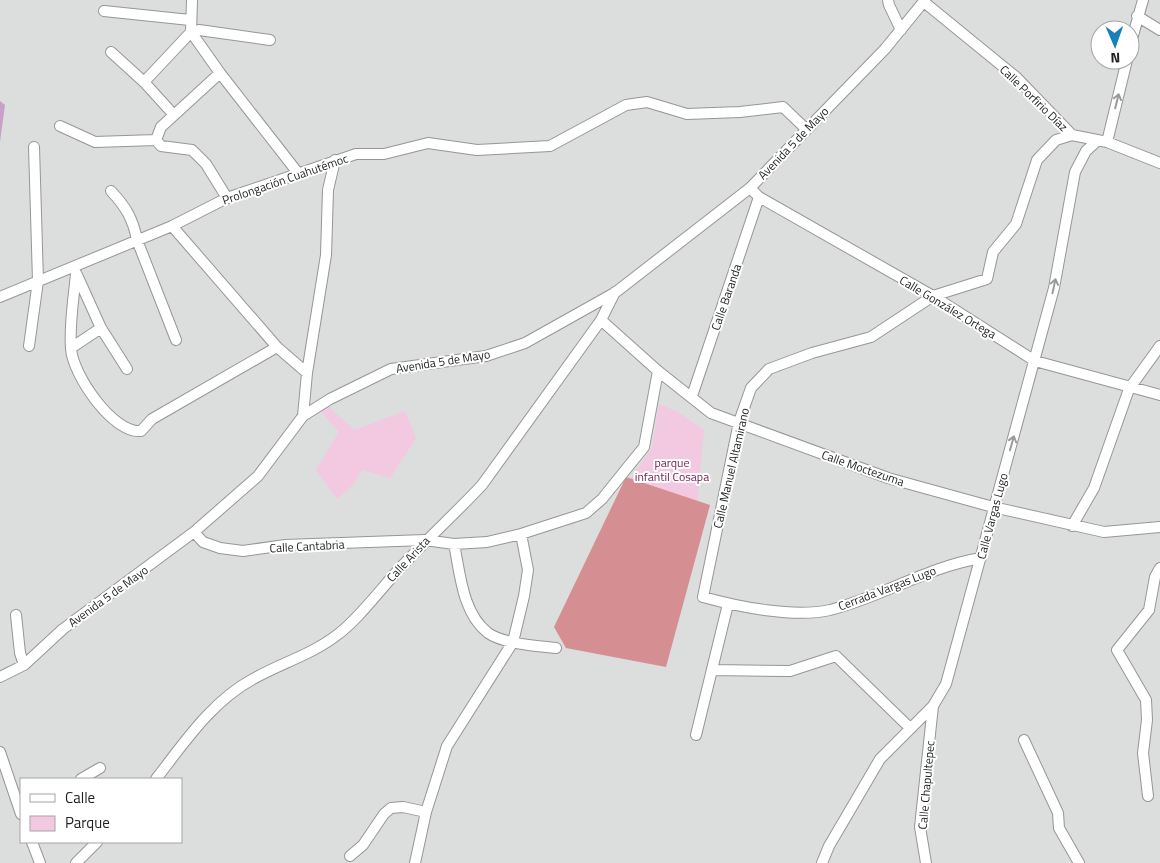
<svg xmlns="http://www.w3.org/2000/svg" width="1160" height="863" font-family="'Titillium Web',sans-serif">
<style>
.residential{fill:#dcdddd;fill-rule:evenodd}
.forest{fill:#c9a0c7}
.park{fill:#f3c9e1}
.pitch{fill:#d58e91}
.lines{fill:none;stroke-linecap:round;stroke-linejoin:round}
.street-casing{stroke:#969696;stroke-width:12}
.street{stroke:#fff;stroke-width:10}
.oneway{stroke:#9a9a9a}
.labels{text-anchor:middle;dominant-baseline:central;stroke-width:4;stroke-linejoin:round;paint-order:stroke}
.street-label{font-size:12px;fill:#1f1f1f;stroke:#fff}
.park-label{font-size:12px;fill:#72194c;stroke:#fff}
</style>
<rect width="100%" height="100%" fill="#e7e7ef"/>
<path class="residential" d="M0 0H1160V863H0ZM1100 30H1130V60H1100ZM21 779H181V842H21Z"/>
<path class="forest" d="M0 101 5 105 0 142Z"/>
<path class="park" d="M326 404 354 430 405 411 416 438 390 478 363 470 352 486 337 499 316 470 339 432 319 410Z
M659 404 678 412 704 430 697 504 628 482 652 448Z"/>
<path class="pitch" d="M626 477 710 505 666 667 566 648 554 627Z"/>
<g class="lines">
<g class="street-casing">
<path id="street" d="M192 0 191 32 220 73 298 173
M888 0 889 5 901 30
M924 2 1016 77 1072 135 1107 142 1160 163
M104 11 190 20
M1137 16 1160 30
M1130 46 1143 0
M111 52 144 82 174 115
M144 82 191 32 199 30 270 40
M60 126 95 142 156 140
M156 140 161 146 192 150 206 164 227 198
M156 140 161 127 220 73
M1107 142 1127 60
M750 188 759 197 933 296 1035 361 1160 395
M111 191C126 207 133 219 137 240L176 340
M172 226 277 347 307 373
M76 273C74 297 69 324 71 349 73 375 113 434 141 431L152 419 277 347
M77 275 101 328 127 369
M0 297 172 226 227 198 356 154H384L428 143 477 150 550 146 626 105 647 102 687 114 740 112 783 107 805 128
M601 320 658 371 711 413 888 478 993 507 1104 532 1160 527
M29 346 38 281 34 147
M71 348 101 328
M692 396 759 197
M303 416 307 373 326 255 328 190 335 160
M1072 526 1094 488 1129 389 1160 346
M194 532 203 542 220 548 243 551 285 545 425 540 454 544 487 542 521 534 586 513 602 499 644 447 658 371
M454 544C460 572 462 613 488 633 504 644 537 646 556 648
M981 558C927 567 882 597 830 610 794 618 739 607 703 597L739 422 751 388 769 369 812 353 871 337 933 296 987 279 993 252 1016 224 1037 160 1056 140 1072 135
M16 615 20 653 24 665
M714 670 790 671 836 656 910 728
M0 677 24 665 63 629 194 532 258 476 303 416 330 399 391 369 486 356 525 343 616 292 750 188 885 49 925 0
M696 735 728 604
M1024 740 1058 813 1059 828 1079 863
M0 752 21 814
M81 779 100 768
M156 779C184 743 212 701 253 679 281 663 311 655 337 635 359 619 382 587 402 566 428 538 456 513 482 485L601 320 615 292
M1148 796 1143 753 1147 720 1146 700 1117 650 1149 610 1155 577 1160 568
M32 842 40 863
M350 856 363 845 384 814 391 808 403 807 426 812
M76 863 97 842
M415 863 426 812 447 746 513 642 524 596 528 570 521 534
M822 863 829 846 880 759 933 706 946 684 1054 288 1075 172 1086 151 1098 140
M926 863 920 827 933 706"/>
</g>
<use href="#street" class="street"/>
</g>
<defs><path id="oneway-shaft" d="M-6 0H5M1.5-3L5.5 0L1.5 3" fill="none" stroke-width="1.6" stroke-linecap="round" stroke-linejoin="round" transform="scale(1.25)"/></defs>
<g class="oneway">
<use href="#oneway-shaft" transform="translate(1117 101) rotate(-76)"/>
<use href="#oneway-shaft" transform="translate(1054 286) rotate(-78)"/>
<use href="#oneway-shaft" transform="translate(1012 443) rotate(-74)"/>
</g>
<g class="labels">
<g class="street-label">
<text transform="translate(1034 98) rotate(44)">Calle Porfirio Díaz</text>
<text transform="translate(793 143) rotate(-46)">Avenida 5 de Mayo</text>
<text transform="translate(285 179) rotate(-19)">Prolongación Cuahutémoc</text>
<text transform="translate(726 297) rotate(-71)">Calle Baranda</text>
<text transform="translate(948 307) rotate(31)">Calle González Ortega</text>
<text transform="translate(443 361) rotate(-9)">Avenida 5 de Mayo</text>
<text transform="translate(731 468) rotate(-77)">Calle Manuel Altamirano</text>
<text transform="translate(863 468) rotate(19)">Calle Moctezuma</text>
<text transform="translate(992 516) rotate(-75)">Calle Vargas Lugo</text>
<text transform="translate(307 546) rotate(-3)">Calle Cantabria</text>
<text transform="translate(408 559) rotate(-47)">Calle Arista</text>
<text transform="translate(887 588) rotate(-21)">Cerrada Vargas Lugo</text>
<text transform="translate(108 596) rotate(-36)">Avenida 5 de Mayo</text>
<text transform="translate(926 785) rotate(-85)">Calle Chapultepec</text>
</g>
<g class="park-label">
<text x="672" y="462">parque<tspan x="672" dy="14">infantil Cosapa</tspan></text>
</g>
</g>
<rect x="20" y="778" width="162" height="65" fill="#ffffff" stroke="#a5a5a5"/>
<rect x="30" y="794" width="25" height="8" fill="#ffffff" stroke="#a5a5a5"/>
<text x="65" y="803" font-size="15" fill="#1f1f1f">Calle</text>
<rect x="30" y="816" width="25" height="15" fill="#f3c9e1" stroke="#a5a5a5"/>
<text x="65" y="828" font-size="15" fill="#1f1f1f">Parque</text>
<g transform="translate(1115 45) rotate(178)"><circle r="24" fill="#ffffff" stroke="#a5a5a5"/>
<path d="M0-4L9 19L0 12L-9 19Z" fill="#1780b8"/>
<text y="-8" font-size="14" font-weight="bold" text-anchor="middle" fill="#1f1f1f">N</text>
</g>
</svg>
